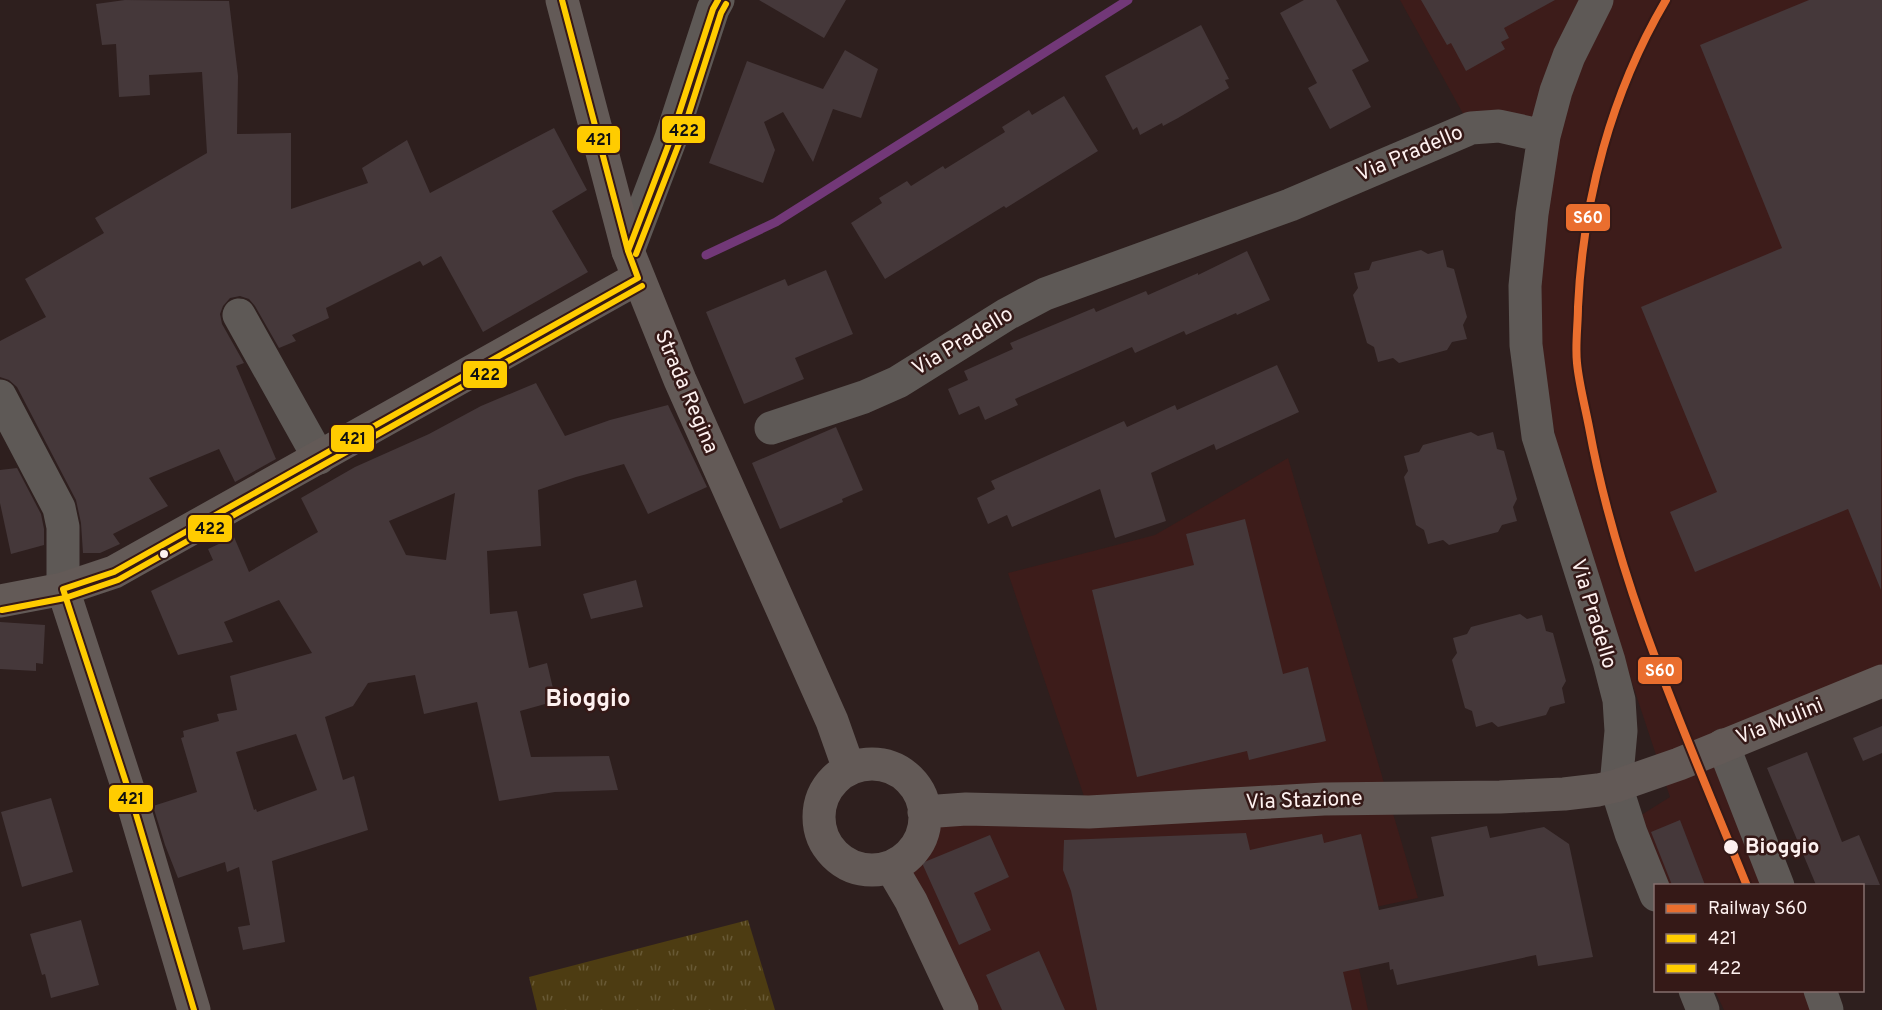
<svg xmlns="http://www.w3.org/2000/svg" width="1882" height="1010" font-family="Overpass,sans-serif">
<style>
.built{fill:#3d1c1a}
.grass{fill:url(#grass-tufts)}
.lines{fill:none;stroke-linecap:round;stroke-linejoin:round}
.stream{stroke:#723878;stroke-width:9}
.building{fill:#45383a;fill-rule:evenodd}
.street{stroke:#5e5956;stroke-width:33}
.secondary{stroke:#635a57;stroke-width:33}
.bus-1-casing{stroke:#351917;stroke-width:10}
.bus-2-casing{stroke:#351917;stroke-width:10}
.bus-1{stroke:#fc0;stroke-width:6}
.bus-2{stroke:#fc0;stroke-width:6}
.rail-1-casing{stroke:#351917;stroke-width:12}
.rail-1{stroke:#ea6e2e;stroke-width:8}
.bus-dot{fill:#fef1f0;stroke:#351917;stroke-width:2}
.labels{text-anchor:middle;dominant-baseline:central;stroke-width:5;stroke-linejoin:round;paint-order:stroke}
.street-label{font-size:21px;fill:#fef1f0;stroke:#351917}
.stop-label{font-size:21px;font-weight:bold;fill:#fef1f0;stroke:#351917;text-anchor:start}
.quarter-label{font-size:24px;font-weight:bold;fill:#fef1f0;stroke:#351917}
.line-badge{stroke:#351917;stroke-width:2}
.badge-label{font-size:16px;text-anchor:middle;font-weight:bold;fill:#fff}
.pale-badge-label{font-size:16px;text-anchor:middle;font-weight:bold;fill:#111}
</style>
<defs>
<pattern id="grass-tufts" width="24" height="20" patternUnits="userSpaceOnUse" patternTransform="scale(1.5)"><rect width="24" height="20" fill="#4d3c12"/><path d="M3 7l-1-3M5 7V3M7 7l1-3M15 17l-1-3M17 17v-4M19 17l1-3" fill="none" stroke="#685935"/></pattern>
</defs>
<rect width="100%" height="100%" fill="#2e1f1e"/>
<path class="built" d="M1400 0H1597L1544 136 1471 128Z
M1607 0H1882V681L1723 745 1770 885H1656L1630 822 1670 797 1566 484 1544 386 1538 275 1552 138Z
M1288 458 1418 898 1347 913 1368 1010H962L891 867 906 858 917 845 924 829V812L1089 811 1008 573 1155 535Z
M1715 991H1813L1820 1010H1724Z"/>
<path class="grass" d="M748 920 775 1010H537L529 977Z"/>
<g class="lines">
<path class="stream" d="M706 255 776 222 1128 0"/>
</g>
<path class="building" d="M125 0 229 1 238 76 237 134 291 133V209L368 183 362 168 407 140 430 193 554 128 587 190 552 211 588 272 483 332 441 256 423 266 420 261 326 308 329 318 292 335 296 341 279 348 255 306 249 299 240 296 230 298 223 306 220 314 222 324 244 363 236 366 276 459 235 482 219 449 149 478 168 506 113 534 120 544 100 553H83L81 523 76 500 17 387 9 380 0 377V341L46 317 25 279 104 233 95 218 207 153 202 72 149 75 150 95 119 97 116 44 102 45 96 4Z
M759 0H846L824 38Z
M1304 0H1336L1369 61 1352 70 1371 107 1330 129 1308 88 1317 83 1280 13Z
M1421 0H1555L1504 28 1509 38 1501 42 1505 49 1466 71 1451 43 1447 45Z
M1809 0H1882L1881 590 1848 509 1695 572 1670 512 1717 492 1641 307 1782 248 1700 45Z
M1201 25 1229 79 1225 80 1229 88 1178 118 1163 126 1162 123 1140 135 1137 127 1133 130 1105 76Z
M845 50 878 69 861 118 833 109 813 162 783 112 764 122 775 150 763 183 709 163 747 61 823 89Z
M1064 96 1098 151 1006 208 1004 206 885 279 851 223 882 203 879 198 907 181 911 186 943 166 945 169 1005 132 1002 127 1029 110 1032 115Z
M1421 250 1428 254 1443 250 1447 267 1454 269 1467 317 1463 325 1467 339 1452 342 1447 350 1399 363 1393 358 1378 362 1374 347 1367 343 1353 295 1358 288 1354 273 1369 270 1372 262Z
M1247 251 1270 300 1237 315 1236 313 1186 335 1184 331 1135 353 1132 347 1015 399 1018 405 985 420 979 406 959 415 948 389 968 380 964 371 1013 349 1010 343 1094 308 1096 312 1146 291 1148 295 1198 273V275Z
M826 270 853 334 795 358 804 379 744 404 706 312 785 279 788 286Z
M1277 365 1299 412 1216 450 1214 444 1151 473 1166 521 1115 538 1100 489 1012 527 1007 515 988 524 977 498 995 489 991 481 1124 421 1127 427 1175 405 1177 410Z
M536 383 565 436 610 420 668 405 707 487 648 514 624 464 576 477 538 490 541 546 487 551 490 614 517 611 529 668 547 663 556 701 520 711 531 757 609 756 618 790 555 792 499 801 477 702 424 714 415 675 368 683 353 706 325 717 343 780 354 776 368 830 272 861 285 942 243 950 238 927 250 925 239 867 227 872 225 862 178 878 165 845 153 806 197 792 181 738 184 737 183 731 219 721 217 714 237 710 230 676 312 653 279 600 224 622 233 642 178 655 151 591 213 560 208 549 234 537 249 572 318 532 301 498 355 467 429 434 481 406ZM455 493 446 560 406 555 389 521ZM296 734 317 790 257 812 256 809 254 810 236 752Z
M836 427 863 490 842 499 843 502 780 529 752 463Z
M1471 432 1478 436 1493 432 1497 449 1504 451 1517 499 1513 507 1517 521 1502 525 1498 532 1449 545 1443 540 1428 544 1424 530 1416 525 1404 477 1408 471 1404 456 1419 452 1423 445Z
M17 468 41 514 44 529V545L11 554 0 503V470Z
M1245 519 1283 674 1308 667 1326 741 1249 760 1247 751 1137 777 1092 590 1194 565 1186 534Z
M636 580 643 607 591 619 583 594Z
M1520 614 1527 619 1542 615 1546 631 1553 633 1566 681 1562 688 1565 703 1550 707 1546 715 1498 727 1492 722 1476 727 1472 711 1465 708 1452 660 1457 653 1453 638 1467 634 1471 627Z
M0 622 45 625 43 664 36 663V671L0 669Z
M1882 726V753L1863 761 1853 738Z
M1807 752 1842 842 1859 835 1880 885H1816L1767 768Z
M51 798 73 872 22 887 1 812Z
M1680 820 1705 885H1672L1651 832Z
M1487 826 1490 838 1544 827 1569 844 1593 957 1538 966 1536 955 1397 985 1393 969 1390 970 1389 962 1343 972 1352 1010H1097L1071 891 1063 870 1064 840 1246 833 1250 850 1322 834 1324 843 1361 834 1379 910 1444 896 1431 837Z
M990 835 1009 877 974 893 991 930 959 945 922 863Z
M81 920 99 985 51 998 45 974 42 975 30 934Z
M1039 951 1065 1010H1002L986 975Z"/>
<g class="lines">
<path class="street" d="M1597 0 1569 56 1556 91 1544 136 1532 214 1525 286 1526 345 1538 436 1609 661 1619 700 1621 731 1616 786 1631 833 1656 895
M628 251 671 138 713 9 718 0
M239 315 319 458
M0 396 59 508 63 527V589
M771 428 864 397 898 382 1007 314 1045 294 1290 205 1471 128 1499 126 1544 136
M1723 745 1778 886
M1695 990 1703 1010
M1820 990 1827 1010"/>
<path class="secondary" d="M562 0 628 251 680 380 832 721 849 769
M63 589 133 804 194 1010
M0 601 63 589 114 572 638 278
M819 817a53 53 0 1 1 106 0a53 53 0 1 1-106 0Z
M924 812 966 809 1089 812 1324 799 1500 797 1564 794 1598 790 1616 786 1679 764 1882 681
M891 867 911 901 962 1010"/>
<g class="bus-1-casing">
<path id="bus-1" d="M562 0 628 251 638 278
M628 251 671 138 713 9 718 0
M63 589 114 572 638 278
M63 589 133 804 194 1010"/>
</g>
<g class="bus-2-casing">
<path id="bus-2" d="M636 254 680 141 721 13 726 4
M2 610 65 598 118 580 642 286"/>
</g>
<use href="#bus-1" class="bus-1"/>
<use href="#bus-2" class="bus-2"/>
<g class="rail-1-casing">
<path id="rail-1" d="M1666 0C1611 93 1583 200 1578 307 1578 325 1575 345 1577 363 1579 384 1585 406 1589 427 1618 587 1686 735 1747 886"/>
</g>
<use href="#rail-1" class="rail-1"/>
</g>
<g class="bus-dot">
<circle cx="164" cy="554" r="5"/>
<circle cx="1731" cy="847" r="8"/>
</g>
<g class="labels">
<g class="street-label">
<text transform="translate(1410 154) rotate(-23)">Via Pradello</text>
<text transform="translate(963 342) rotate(-31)">Via Pradello</text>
<text transform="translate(686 392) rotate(67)">Strada Regina</text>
<text transform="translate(1593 614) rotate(73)">Via Pradello</text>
<text transform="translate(1780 722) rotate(-22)">Via Mulini</text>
<text transform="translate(1304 801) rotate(-2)">Via Stazione</text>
</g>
<g class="stop-label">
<text x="1745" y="847">Bioggio</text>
</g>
<g class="quarter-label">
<text x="588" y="700">Bioggio</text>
</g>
</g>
<g class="line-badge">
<rect x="661" y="115" width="45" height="29" rx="6" fill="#fc0"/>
<rect x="576" y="125" width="45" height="29" rx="6" fill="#fc0"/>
<rect x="1565" y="203" width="46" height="29" rx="6" fill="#ea6e2e"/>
<rect x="462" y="360" width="46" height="29" rx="6" fill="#fc0"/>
<rect x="330" y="424" width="45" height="29" rx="6" fill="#fc0"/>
<rect x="187" y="514" width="46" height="29" rx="6" fill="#fc0"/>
<rect x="1637" y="656" width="46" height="29" rx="6" fill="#ea6e2e"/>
<rect x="108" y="784" width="46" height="29" rx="6" fill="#fc0"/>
</g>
<g class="badge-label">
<text x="1588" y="223">S60</text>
<text x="1660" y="676">S60</text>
</g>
<g class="pale-badge-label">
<text x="684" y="136">422</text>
<text x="599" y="145">421</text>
<text x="485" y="380">422</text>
<text x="353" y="444">421</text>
<text x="210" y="534">422</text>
<text x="131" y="804">421</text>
</g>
<rect x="1654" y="884" width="210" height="108" fill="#351917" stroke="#856f6e" stroke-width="1.5"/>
<rect x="1666" y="904" width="30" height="9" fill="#ea6e2e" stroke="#856f6e" stroke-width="1.5"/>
<text x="1708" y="914" font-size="18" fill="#fef1f0">Railway S60</text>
<rect x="1666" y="934" width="30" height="9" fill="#ffcc00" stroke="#856f6e" stroke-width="1.5"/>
<text x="1708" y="944" font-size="18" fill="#fef1f0">421</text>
<rect x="1666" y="964" width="30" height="9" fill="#ffcc00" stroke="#856f6e" stroke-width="1.5"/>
<text x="1708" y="974" font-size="18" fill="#fef1f0">422</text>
</svg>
